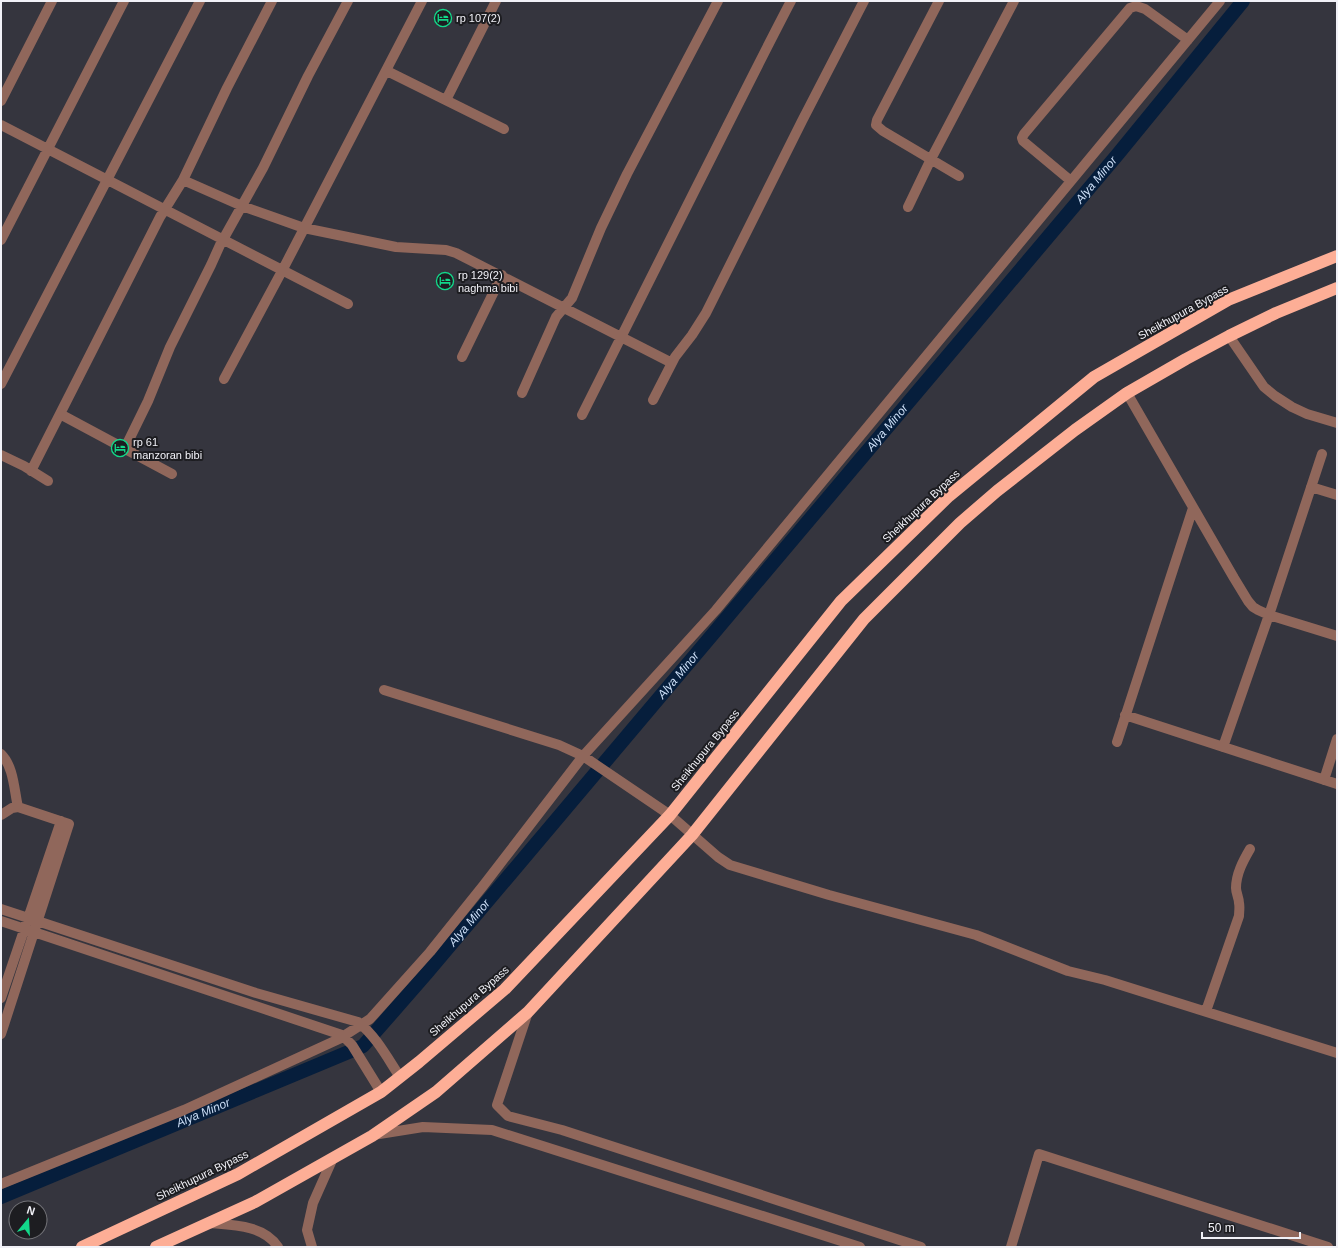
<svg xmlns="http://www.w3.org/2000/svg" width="1338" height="1248" font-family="Helvetica,sans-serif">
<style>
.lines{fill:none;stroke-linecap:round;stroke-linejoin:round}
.canal{stroke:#061e3c;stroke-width:14}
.minor{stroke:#90675b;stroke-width:10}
.highway{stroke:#fdae96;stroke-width:12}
.labels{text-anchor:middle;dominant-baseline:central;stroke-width:4;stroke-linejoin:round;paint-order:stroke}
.poi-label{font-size:11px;fill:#f1f1f7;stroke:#1d1d21;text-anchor:start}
.street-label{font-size:11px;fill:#f1f1f7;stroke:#1d1d21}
.water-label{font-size:12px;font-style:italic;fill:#ccdef6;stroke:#1d1d21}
</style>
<rect width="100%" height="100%" fill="#35353e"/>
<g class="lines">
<path class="canal" id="s1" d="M1 1197 363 1046 426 974 1118 154 1243 1"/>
<path class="minor" d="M939 1 877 120 876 125 883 131 959 176
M387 71 504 129
M446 100 496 1
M1 101 52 1
M1 125 348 304
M183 180 242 206 304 228 396 247 446 250 456 253 672 363
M1071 181 1023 141 1022 138 1024 134 1130 8 1136 6 1145 9 1188 40
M908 207 931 159 1014 1
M1 240 124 1
M1229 336 1264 387 1275 396 1292 407 1307 414 1337 423
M462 357 502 275
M224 379 282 271 422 1
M1 384 200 1
M522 393 556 317 572 298 601 228 627 174 718 1
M1127 393 1234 578 1248 601 1253 607 1258 610 1269 615 1337 636
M653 400 675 357 692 335 706 313 802 121 864 1
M60 414 172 474
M582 415C619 340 657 265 695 190 727 127 758 64 791 1
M125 448 148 401 170 347 211 265 220 245 263 168 308 76 348 1
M1 455 24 466 48 481
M31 471 160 217 183 180 227 88 272 1
M1311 487 1337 495
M384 690 559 745 583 756 670 815 718 857 730 865 829 895 976 935 1068 971 1105 980 1337 1053
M1125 715 1337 784
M1117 742 1193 508
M1223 747 1269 615 1322 454
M1 754C14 767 14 790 18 807
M1324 780 1337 739
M1 815 12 808 18 807 69 824 1 1034
M1 909 256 993 358 1022C376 1036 388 1059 400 1077
M1 921 342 1035 352 1045 381 1092
M1 998 61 821
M1206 1011 1239 916C1239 912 1240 907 1239 903 1239 898 1236 893 1236 888 1236 874 1243 861 1250 849
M528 1012 497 1105 508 1116 562 1130 921 1247
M373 1135 423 1127 492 1130 860 1247
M1 1184 184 1110 339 1039 370 1019 430 952 483 886 583 756 716 610 1220 1
M209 1223C233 1225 264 1225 278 1247
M312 1247 307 1230 313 1203 333 1158
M1011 1247 1039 1154 1328 1247"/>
<path class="highway" d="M82 1247 238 1174 381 1092 419 1062 505 989 670 815 841 601 949 496 1094 377 1228 300 1337 256
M156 1247 255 1202 372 1136 436 1092 528 1012 692 835 864 619 960 523 997 491 1075 430 1127 393 1186 359 1229 336 1276 313 1337 288"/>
</g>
<defs>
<g id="hotel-ring" transform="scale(0.9)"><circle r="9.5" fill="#1d1d21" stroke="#12d98a" stroke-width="1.5"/><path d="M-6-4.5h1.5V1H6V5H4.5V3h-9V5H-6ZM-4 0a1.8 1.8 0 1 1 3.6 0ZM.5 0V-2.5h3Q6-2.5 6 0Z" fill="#12d98a"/></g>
</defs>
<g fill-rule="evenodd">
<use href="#hotel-ring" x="443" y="18"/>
<use href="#hotel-ring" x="445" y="281"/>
<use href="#hotel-ring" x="120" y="448"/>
</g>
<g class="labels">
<g class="poi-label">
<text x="456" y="18">rp 107(2)</text>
<text x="458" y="275">rp 129(2)<tspan x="458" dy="13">naghma bibi</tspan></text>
<text x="133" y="442">rp 61<tspan x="133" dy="13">manzoran bibi</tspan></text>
</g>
<g class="street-label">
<text transform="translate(1183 312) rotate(-29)">Sheikhupura Bypass</text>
<text transform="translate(921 506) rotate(-43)">Sheikhupura Bypass</text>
<text transform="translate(705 750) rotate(-51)">Sheikhupura Bypass</text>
<text transform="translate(469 1001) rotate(-41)">Sheikhupura Bypass</text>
<text transform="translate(202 1175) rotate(-26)">Sheikhupura Bypass</text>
</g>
<g class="water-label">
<text stroke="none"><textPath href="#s1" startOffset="1527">Alya Minor</textPath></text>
<text stroke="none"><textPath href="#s1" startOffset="1203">Alya Minor</textPath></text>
<text stroke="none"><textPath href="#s1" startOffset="879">Alya Minor</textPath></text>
<text stroke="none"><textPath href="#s1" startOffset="555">Alya Minor</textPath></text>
<text stroke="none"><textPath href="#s1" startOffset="219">Alya Minor</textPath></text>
</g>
</g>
<rect width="1338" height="1248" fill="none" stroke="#f1f1f7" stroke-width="4"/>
<g transform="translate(28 1220) rotate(18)"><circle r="19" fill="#1d1d21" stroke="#727277"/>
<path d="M0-3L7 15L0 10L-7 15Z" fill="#12d98a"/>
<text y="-6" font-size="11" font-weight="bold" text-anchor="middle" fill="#f1f1f7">N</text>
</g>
<path d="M1202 1232v6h98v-6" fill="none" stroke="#f1f1f7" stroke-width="2"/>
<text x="1208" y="1232" font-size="12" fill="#f1f1f7" stroke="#1d1d21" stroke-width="3" paint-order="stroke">50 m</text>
</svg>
